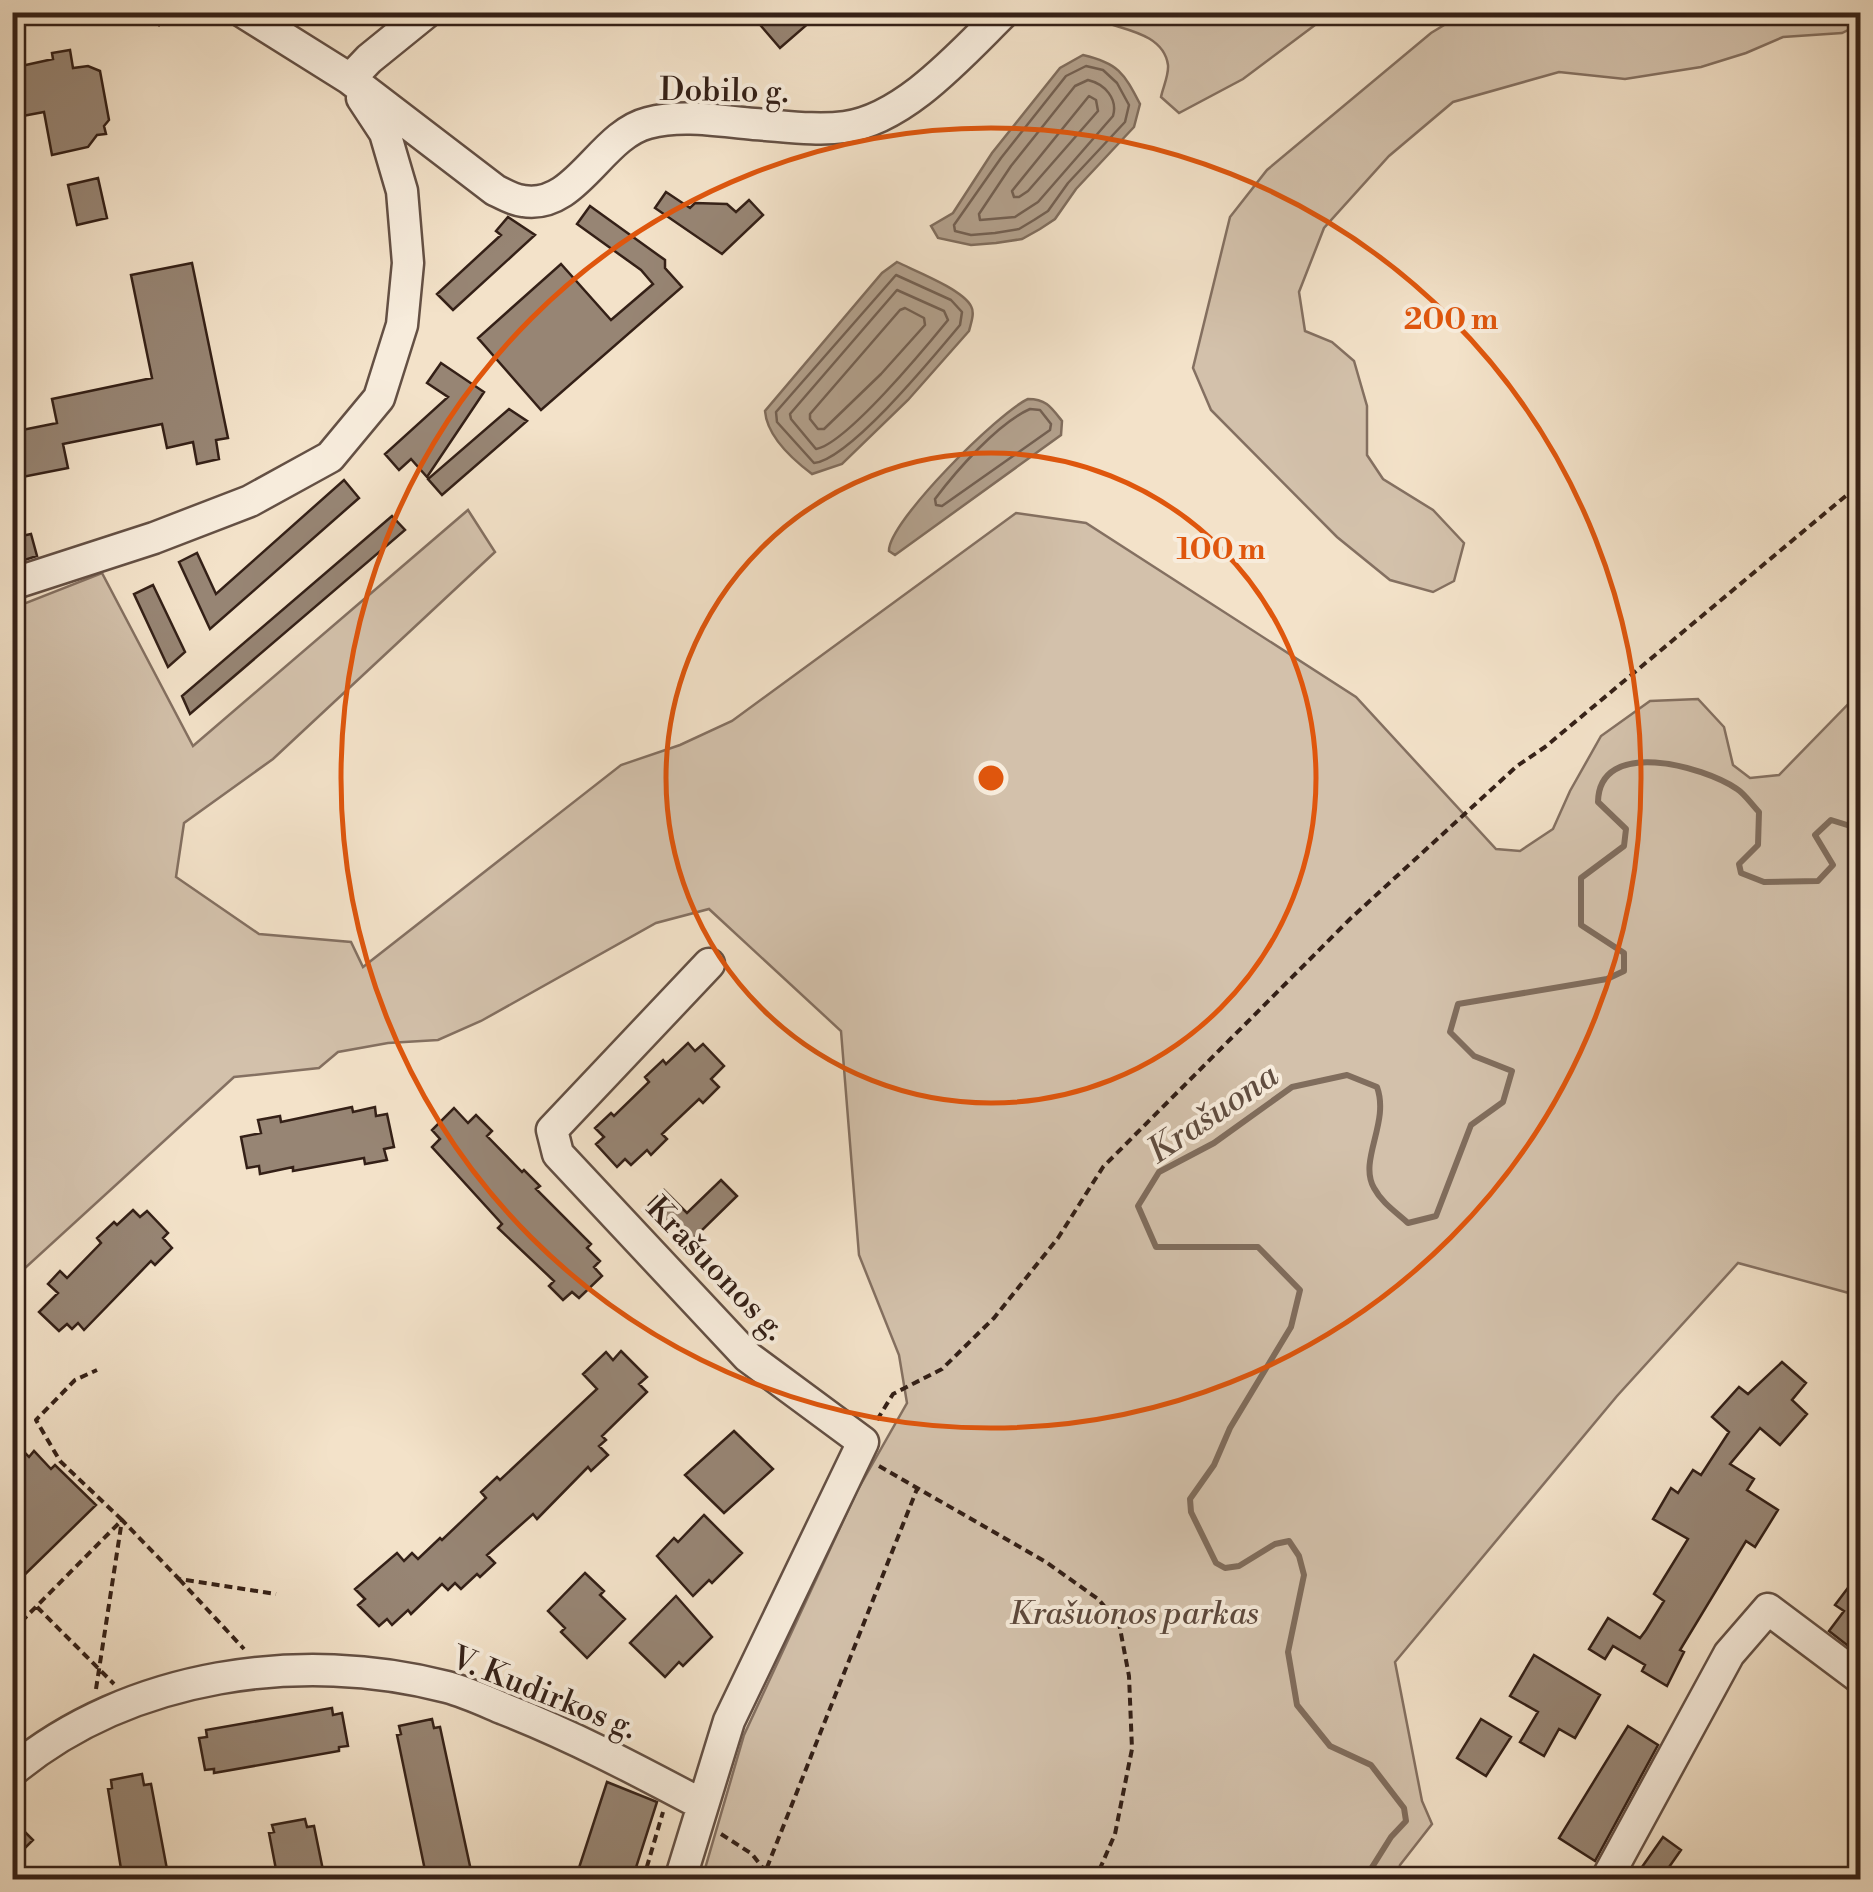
<svg xmlns="http://www.w3.org/2000/svg" width="1873" height="1892" font-family="'Libre Bodoni',serif">
<style>
.green{fill:#d3c1ab;stroke:#847061;stroke-width:2.5}
.water{fill:#b2a08c;stroke:#806d5d;stroke-width:2.5}
.lines{fill:none;stroke-linecap:round;stroke-linejoin:round}
.shore{stroke:#736052;stroke-width:2.5}
.stream{stroke:#806d5d;stroke-width:6}
.building{fill:#978574;stroke:#342017;stroke-width:2.5}
.minor-casing{stroke:#645044;stroke-width:35}
.path{stroke:#342017;stroke-width:4;stroke-dasharray:8 5;stroke-linecap:butt}
.minor{stroke:#f7ecdc;stroke-width:30}
.ring{fill:none;stroke:#df560d;stroke-width:5}
.labels{text-anchor:middle;dominant-baseline:central;stroke-width:8;stroke-linejoin:round;paint-order:stroke}
.street-label{font-size:32px;fill:#342017;stroke:#f7ecdc}
.park-label{font-size:32px;font-style:italic;fill:#5c483c;stroke:#f7ecdc}
.water-label{font-size:35px;font-style:italic;fill:#604d40;stroke:#f7ecdc}
.centre{fill:#df560d;stroke:#f7ecdc;stroke-width:5}
.ring-label{font-size:30px;text-anchor:middle;font-weight:bold;fill:#df560d;stroke:#f7ecdc;stroke-width:8;stroke-linejoin:round;paint-order:stroke}
</style>
<rect width="100%" height="100%" fill="#f3e2c9"/>
<filter id="stains"><feTurbulence type="fractalNoise" baseFrequency=".002" numOctaves="4"/><feColorMatrix values="0 0 0 0 .2 0 0 0 0 .09 0 0 0 0 .02 0 0 0 .5 -.17"/></filter>
<radialGradient id="worn" r=".72"><stop offset=".6" stop-color="#630" stop-opacity="0"/><stop offset="1" stop-color="#630" stop-opacity=".3"/></radialGradient>
<path class="green" d="M1163 13 1180 15 1331 13 1243 79 1179 113 1161 97C1163 87 1169 75 1168 65 1164 37 1132 31 1110 24L1118 13Z
M1464 13 1860 12V24L1842 33 1783 37 1746 53 1701 67 1625 79 1559 72 1453 102 1389 156 1324 228 1299 292 1305 331 1332 342 1354 361 1367 406V455L1383 479 1433 510 1464 543 1454 581 1433 592 1390 580 1337 537 1211 410 1193 368 1230 217 1267 170 1431 33Z
M468 510 495 552 273 759 184 823 176 877 259 934 351 942 363 967 621 765 680 745 732 721 1016 513 1086 523 1356 697 1496 849 1520 851 1553 829 1570 791 1601 736 1650 701 1698 699 1724 727 1733 765 1750 778 1779 775 1860 692V1296L1738 1263 1617 1396 1395 1662 1422 1801 1432 1824 1400 1865 1397 1879H702L744 1735 857 1491 907 1403 899 1355 859 1255 841 1031 709 909 656 923 481 1021 438 1040 388 1043 338 1052 319 1068 234 1077 13 1279V608L102 573 193 746Z"/>
<path class="water" d="M1083 55C1118 63 1124 73 1140 104L1134 127 1076 189 1055 219 1040 229 1022 239 996 243 971 245 938 238 931 226 953 213 992 153 1060 68Z
M897 262C915 271 962 289 971 306 975 313 971 323 969 331L908 400 842 464 812 474C792 459 767 436 765 411L882 273Z
M1028 399C1046 399 1051 407 1062 421L1061 435 895 555 889 551C888 522 999 412 1028 399Z"/>
<g class="lines">
<path class="shore" d="M1086 66 1103 70 1117 83 1129 105 1125 122 1068 183 1048 211 1034 220 1019 229 995 233 971 235 955 231 954 225 1001 158 1066 76Z
M1088 80C1105 84 1118 99 1113 116L1038 202 1015 217 980 220 979 214 1011 166 1075 86Z
M1089 96 1096 100 1098 111 1028 191 1019 197H1014L1012 191Z
M896 275 951 300 962 312 960 325C934 356 850 459 814 463L777 422 776 412Z
M897 290 944 311 948 320C926 347 846 444 816 449L791 419 790 414Z
M905 308 924 318 925 325 881 374 824 429H818L810 419V414L900 310Z
M1030 409 1040 410 1051 424 1050 430 942 506 936 505 935 499C956 471 998 423 1030 409Z"/>
<path class="stream" d="M1860 749 1854 752 1860 769
M1364 1880 1391 1837 1406 1821 1404 1808 1371 1765 1330 1746 1297 1705 1288 1652 1304 1575 1299 1556 1289 1541 1275 1544 1239 1566 1225 1568 1216 1563 1191 1512 1190 1499 1214 1465 1230 1428 1291 1327 1300 1290 1258 1247H1156L1138 1206 1159 1172 1214 1143 1292 1087 1347 1075 1377 1087C1390 1123 1358 1160 1374 1188 1382 1203 1396 1212 1408 1223L1436 1216 1471 1125 1503 1102 1512 1071 1474 1056 1450 1032 1458 1004 1607 979 1624 971V953L1581 925V878L1624 846 1626 829 1598 802C1599 737 1703 766 1737 789 1745 794 1752 805 1759 812L1758 845 1739 864 1741 873 1764 882 1818 881 1833 865 1815 835 1831 820 1860 829"/>
</g>
<path class="building" d="M749 12H801L810 22 780 48Z
M70 50 73 68 88 66 100 71 109 120 104 126 106 134 97 135 88 147 52 155 44 112 12 118V68L53 59 52 53Z
M98 178 107 218 77 225 68 185Z
M666 192 690 208 695 203 727 204 736 212 749 200 763 215 722 254 655 208Z
M590 206 665 260V268L682 287 541 410 478 338 561 264 611 320 653 284 641 270 577 224Z
M508 217 535 235 453 310 437 294 501 235 496 231Z
M192 263 228 438 216 440 219 459 197 464 193 442 167 448 162 424 63 444 68 468 12 479V432L57 423 52 399 152 378 131 275Z
M441 363 484 392 427 477 411 459 399 470 385 454 448 397 427 383Z
M509 409 527 421 442 495 428 479Z
M344 480 359 498 210 629 179 562 197 553 216 594Z
M392 516 405 530 190 714 182 696Z
M31 534 37 556 12 564V538Z
M153 585 185 652 168 667 134 594Z
M688 1043 695 1051 703 1044 724 1066 711 1079 719 1087 703 1103 699 1099 662 1134 667 1139 651 1155 647 1150 631 1165 625 1159 617 1167 596 1144 604 1137 595 1128 611 1113 614 1116 649 1082 645 1077 663 1060 666 1064Z
M352 1107 353 1112 375 1107 376 1116 387 1114 394 1147 384 1149 387 1160 365 1164 364 1158 293 1171V1167L260 1174 259 1166 247 1168 241 1137 261 1133 258 1120 280 1116 281 1122Z
M454 1108 468 1123 476 1115 492 1131 487 1136 522 1172 524 1170 540 1186 536 1189 591 1244 587 1248 600 1261 594 1267 602 1276 579 1298 572 1292 563 1300 549 1286 554 1281 498 1228 502 1224 432 1147 440 1139 432 1130Z
M721 1180 737 1196 693 1239 677 1223 666 1234 643 1211 664 1190 687 1213Z
M133 1210 140 1217 147 1211 168 1233 163 1238 172 1248 155 1265 151 1261 84 1330 78 1323 72 1329 67 1324 59 1331 39 1312 58 1293 48 1284 60 1271 67 1278 101 1243 97 1238 114 1222 117 1225Z
M621 1351 647 1377 639 1384 647 1392 602 1436 606 1440 599 1446 608 1455 591 1471 588 1467 537 1519 533 1514 487 1555 495 1563 480 1577 477 1574 461 1589 455 1583 448 1590 442 1584 411 1614 408 1610 392 1625 387 1619 379 1626 358 1605 365 1599 355 1589 397 1553 404 1561 412 1553 418 1559 440 1538 442 1540 486 1498 481 1492 497 1477 500 1480 597 1389 583 1374 606 1352 613 1360Z
M1782 1362 1806 1383 1792 1400 1807 1414 1780 1445 1760 1428 1730 1464 1754 1479 1747 1490 1778 1510 1755 1547 1746 1541 1680 1650 1684 1652 1667 1686 1642 1671 1645 1665 1613 1646 1605 1659 1589 1649 1608 1618 1640 1638 1646 1630 1664 1601 1654 1594 1688 1539 1653 1519 1671 1488 1678 1493 1693 1470 1701 1475 1729 1432 1712 1417 1739 1387 1748 1394Z
M734 1431 773 1469 724 1513 685 1475Z
M12 1440 29 1457 34 1451 51 1469 55 1465 96 1505 12 1587Z
M704 1515 742 1553 712 1583 709 1580 693 1596 657 1556 674 1538 678 1542Z
M1860 1572V1627L1847 1645 1829 1631 1844 1611 1835 1605Z
M585 1573 604 1591 600 1595 625 1619 587 1658 561 1632 565 1628 548 1611Z
M676 1596 712 1637 683 1666 679 1662 665 1677 630 1643Z
M1534 1655 1600 1695 1575 1738 1559 1729 1544 1756 1520 1742 1538 1712 1510 1696Z
M332 1708 333 1715 342 1713 348 1746 339 1747V1751L214 1773V1769L205 1770 199 1738 207 1737 206 1730Z
M432 1719 434 1728 440 1727 473 1880H427L397 1735 401 1734 399 1726Z
M1481 1719 1511 1737 1486 1776 1457 1758Z
M1628 1726 1658 1745 1595 1861 1559 1838Z
M142 1774 144 1785 151 1784 169 1880H126L125 1874 122 1875 108 1789 112 1788 111 1780Z
M607 1782 657 1802 632 1880H575Z
M12 1819 33 1840 12 1861Z
M305 1819 307 1827 314 1826 325 1880H278L269 1833 274 1832 272 1825Z
M1663 1837 1681 1850 1660 1880 1642 1867Z"/>
<g class="lines">
<g class="minor-casing">
<path id="minor" d="M243 12 350 79 495 190C503 194 513 200 523 201 576 210 600 135 648 123 682 114 719 121 754 124 784 126 816 131 845 127 905 119 962 53 1004 12
M350 79 369 59 427 12
M12 584 154 538 250 501 330 457 379 398 402 325 408 263 402 191 385 133 362 98
M12 1771C129 1674 301 1649 447 1687 466 1692 485 1701 504 1709 573 1736 637 1770 703 1805
M680 1880 729 1721 863 1442 748 1357 558 1154 552 1130 709 964
M1606 1880 1729 1654 1768 1609 1860 1678"/>
</g>
<path class="path" d="M122 12 160 25
M877 1420 893 1394 942 1369 994 1318 1058 1238 1103 1167 1350 919 1517 766 1545 747 1860 484
M879 1466 1046 1562 1098 1599 1119 1623 1129 1676 1132 1749 1115 1834 1095 1880
M179 1579 244 1649
M37 1607 114 1684
M12 1631 122 1520 60 1461 36 1420 75 1380 97 1370
M96 1689 122 1520 179 1579 276 1594
M721 1834 752 1854 772 1880
M643 1880 663 1812
M762 1880 917 1489"/>
<use href="#minor" class="minor"/>
</g>
<g class="ring">
<circle cx="991" cy="778" r="325"/>
<circle cx="991" cy="778" r="650"/>
</g>
<g class="labels">
<g class="street-label">
<text transform="translate(724 91) rotate(1)">Dobilo g.</text>
<text transform="translate(716 1269) rotate(46)">Krašuonos g.</text>
<text transform="translate(544 1693) rotate(22)">V. Kudirkos g.</text>
</g>
<g class="park-label">
<text x="1134" y="1614">Krašuonos parkas</text>
</g>
<g class="water-label">
<text transform="translate(1213 1114) rotate(-34)">Krašuona</text>
</g>
</g>
<circle cx="991" cy="778" r="15" class="centre"/>
<g class="ring-label">
<text x="1451" y="329">200 m</text>
<text x="1221" y="559">100 m</text>
</g>
<rect width="1873" height="1892" fill="none" stroke="#f3e2c9" stroke-width="50"/>
<rect x="15" y="15" width="1843" height="1862" fill="none" stroke="#342017" stroke-width="5"/>
<rect x="25" y="25" width="1823" height="1842" fill="none" stroke="#342017" stroke-width="2.5"/>
<rect width="100%" height="100%" filter="url(#stains)"/>
<rect width="100%" height="100%" fill="url(#worn)"/>
</svg>
